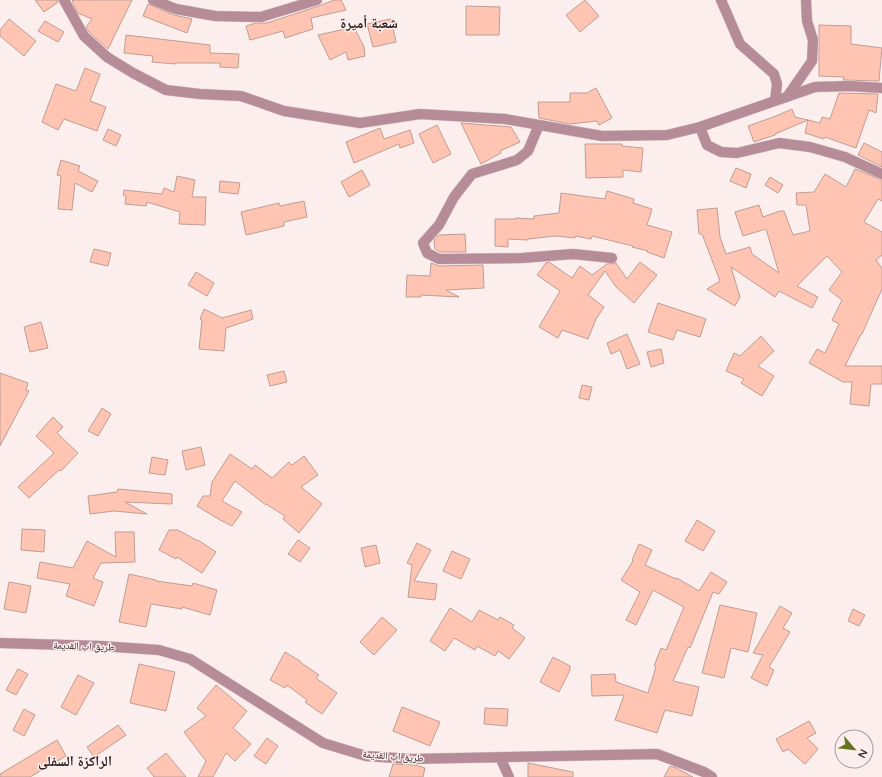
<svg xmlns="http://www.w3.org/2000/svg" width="882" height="777" font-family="Quicksand,'Noto Naskh Arabic',sans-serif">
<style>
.building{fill:#ffc5b2;stroke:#bd9e94}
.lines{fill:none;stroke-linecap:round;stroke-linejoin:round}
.minor-casing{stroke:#d8c9c9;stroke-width:11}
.minor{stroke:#b78c99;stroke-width:10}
.labels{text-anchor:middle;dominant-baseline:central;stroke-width:3;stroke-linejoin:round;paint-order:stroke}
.street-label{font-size:10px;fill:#2d2121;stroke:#fdeeee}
.district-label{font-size:14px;font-weight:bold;fill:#2d2121;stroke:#fdeeee}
</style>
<rect width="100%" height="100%" fill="#fdeeee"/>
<path class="building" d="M35 0H58V2L44 12Z
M73 0H132L108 49 89 32 86 27 92 19 78 13 72 1Z
M334 0H341L346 10 311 18 313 29 285 38 283 31 250 40 246 26 256 23H267L319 6Z
M585 0 599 16 580 32 566 15Z
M148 4 174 15 192 19 187 33 143 16Z
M466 6 500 7 499 35H466Z
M9 19 36 41 24 56 0 36V30Z
M391 19 396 42 373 47 367 24Z
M45 21 64 32 58 42 38 31Z
M819 25 851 26V44L882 48 879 81 843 80 844 77 819 76Z
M354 27 365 49H364L365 56 348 60 346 52 330 60 318 35Z
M126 35 210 45V53L239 54 238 68 220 67V63H175V64L152 62 153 56 124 53Z
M85 68 100 74 90 101 106 107 97 131 64 119 58 130 42 122 56 84 76 91Z
M596 88 612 118 599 125 597 121 570 124 539 118 538 102H570V93H587Z
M839 93 878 94 876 113 869 110 856 148 825 137 824 139 805 133 808 120 820 123 822 117 830 119Z
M792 109 795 117 808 120 775 134V135L754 142 748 126 776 116Z
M461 123 511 127 520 142 500 151 501 153 481 164Z
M437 125 451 154 433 163 419 134Z
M380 128 384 139 410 130 414 143 400 148 399 144 354 163 346 142Z
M108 129 121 135 116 146 103 140Z
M864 143 882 152V167L858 155Z
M585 144H622V146L643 148 641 172 623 170V177L586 178Z
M61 160 80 166 78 171 98 181 92 192 75 183 72 210 58 209 61 176 57 175Z
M736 168 751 174 746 188 730 181Z
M855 169 882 180V201L878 199 864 222 882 232V255L876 260 882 268V289L862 334H861L845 366H882V384H871L869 406 850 404 852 382H843L809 363 817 349 825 353 839 324 832 320 842 300 829 290 842 272 827 256 797 286 818 297 812 308 779 291 775 297 731 267 740 297 735 306 707 289 720 281 702 234H699L697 210 717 208 720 237 726 254 750 247 752 254 779 273 766 229 743 236 735 212 759 205 763 217 780 211H784L793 235 810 231 806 205H797L796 193 814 192 825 174 846 187Z
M362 170 370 185 349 197 341 182Z
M177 176 195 180 192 197H206L205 225 179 224 180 212 147 202 146 206 125 204 126 196 123 195 124 190 162 194 164 188 174 192Z
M770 177 783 185 778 193 765 185Z
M220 181 240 183 238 194 219 192Z
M607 191 634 199 633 203 652 209 647 225 672 232 664 258 647 252 648 251 632 247 633 246 592 236 591 239 575 236V238L555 236 528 239V240L508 239V247L495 246V219H516V218L534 219V216L559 213 561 193 605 199Z
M304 201 307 217 284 222V226L246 235 241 212 279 203 280 206Z
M465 234 466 252H440L435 249 434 240 439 235Z
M94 249 111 253 108 266 90 262Z
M549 262 572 278 580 266 592 275 607 264 616 263 627 279 640 262 657 275 634 303 616 287 605 271 588 295 604 307 596 319 588 339 562 330 558 338 539 327 560 291 537 275 546 263Z
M431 263 439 266 483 265 484 288 446 290 459 297 421 295V297H406L407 275 430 276Z
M196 272 214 283 207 296 188 285Z
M658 303 706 319 700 337 677 330 673 340 648 332Z
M204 309 222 318 251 310 253 319 226 328 224 351 199 349 202 320 200 319Z
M41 322 48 348 30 352 24 327Z
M627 334 640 364 627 369 620 350 611 354 607 343Z
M761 336 774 351 758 366 774 376 762 396 741 383 744 379 726 371 734 353 740 356Z
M661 349 664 363 651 367 647 352Z
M284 371 287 382 270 386 267 375Z
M0 373 28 383 26 390 29 391 0 446Z
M582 385 592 387 589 400 579 398Z
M102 408 111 414 98 436 88 431Z
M53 417 63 427 57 433 78 453 61 471 59 470 29 498 18 487 54 453 36 436Z
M201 447 205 465 186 470 182 451Z
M230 454 252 469 255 465 272 478 289 462 292 465 304 456 318 475 301 487 322 504 299 533 283 519 285 516 266 504V505L235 481 222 501 242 512 232 526 220 520 197 506 203 496H210L212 482Z
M152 457 168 460 165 475 149 473Z
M118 489 172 494V504L125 502 147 514 114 511 90 514 88 496 117 492Z
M697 520 715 531 703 551 685 541Z
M22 529 45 530 44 552 21 550Z
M169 530H178L198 541V540L216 552 202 573 177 557 176 559 159 550Z
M115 532H134L135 562 101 563 93 578 103 582 94 606 66 596 70 584 37 578 40 562 73 568 87 541 116 557Z
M298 540 310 548 300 562 288 554Z
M417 543 431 550 414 581 437 584 435 600 408 597 412 565 407 563Z
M639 544 652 550 645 565 676 579 677 578 699 591 711 572 727 582 719 594 713 592 690 648 688 647 673 681 699 687 692 716 665 710 657 733 615 720 624 695 592 696 591 675 615 674 616 682 648 693 656 667 654 666 661 648 666 650 684 607 653 590 636 625 626 620 640 592 621 580 633 561 632 560Z
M376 545 380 563 365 567 361 548Z
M452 551 470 559 461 579 443 571Z
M129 574 156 580V581L192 586 193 583 217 590 210 615 182 607V609L151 604 146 627 119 622Z
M9 582 31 586 26 613 4 609Z
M720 605 757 613 748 652 731 648 724 678 702 673Z
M780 606 792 613 783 628 790 632 769 667 774 670 767 686 751 678 763 655 753 653Z
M450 608 472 622 479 610 498 620 500 617 514 625 512 628 525 638 509 659 498 651 495 656 477 646 475 650 454 638 445 651 430 641Z
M853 609 865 615 859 626 848 621Z
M382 617 397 630 374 655 360 642Z
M285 652 300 661V662L319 675 316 678 337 693 322 714 305 702 307 700 287 685 285 688 270 680Z
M553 657 570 666V670L559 692 540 682Z
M139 664 175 672 166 711 130 703Z
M18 669 28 674 16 695 6 690Z
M78 675 94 683 76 715 61 707Z
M216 685 247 711 233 728 251 744 235 761 226 753 213 777H198L206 761 184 732 206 716 197 708Z
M402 707 440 722 430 746 393 731Z
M485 708 508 709 507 726 484 724Z
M24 709 35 715 24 736 13 730Z
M809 721 816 733 807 738 818 749 805 764 788 749 783 752 776 739Z
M118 725 126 735 94 757 87 747Z
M267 738 278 746 266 764 254 756Z
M57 740 66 756 30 777H0V774Z
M166 753 186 777H154L147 768Z
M528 763 573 772V777H528Z
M393 764 415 765 425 768 423 777H389Z
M670 766 676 768 693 777H664Z"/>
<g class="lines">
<g class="minor-casing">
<path id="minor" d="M64 0 84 36 107 57 133 73 166 90 200 94 241 96 284 111 360 123 420 114 505 119 602 136 667 135 700 127 815 87 849 86 882 88
M153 0 176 9 215 16 261 17 317 0
M721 0 740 44 774 74 777 84 775 101
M787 97 812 61 813 40 807 21 806 0
M539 125 528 151 517 160 472 174 454 197 439 225 423 243 427 253 439 259 522 258 573 254 612 258
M700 127 707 145 721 152 737 153 779 143 810 147 845 157 882 174
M0 643 101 646 159 650 190 659 323 743 366 756 411 759 657 754 704 772 712 777
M500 757 509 777"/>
</g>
<use href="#minor" class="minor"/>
</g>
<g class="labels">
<g class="street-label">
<text transform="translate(84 646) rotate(2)">طريق اب القديمة</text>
<text transform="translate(393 756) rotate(4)">طريق اب القديمة</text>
</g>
<g class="district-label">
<text x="369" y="23">شعبة أميرة</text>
<text x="75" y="761">الراكزة السفلى</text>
</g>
</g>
<g transform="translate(854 749) rotate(118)"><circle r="19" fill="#fdeeee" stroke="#aa9c9c"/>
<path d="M0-3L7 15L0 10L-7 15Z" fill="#647421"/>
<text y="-6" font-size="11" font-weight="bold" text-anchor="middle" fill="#2d2121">N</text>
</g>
</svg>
